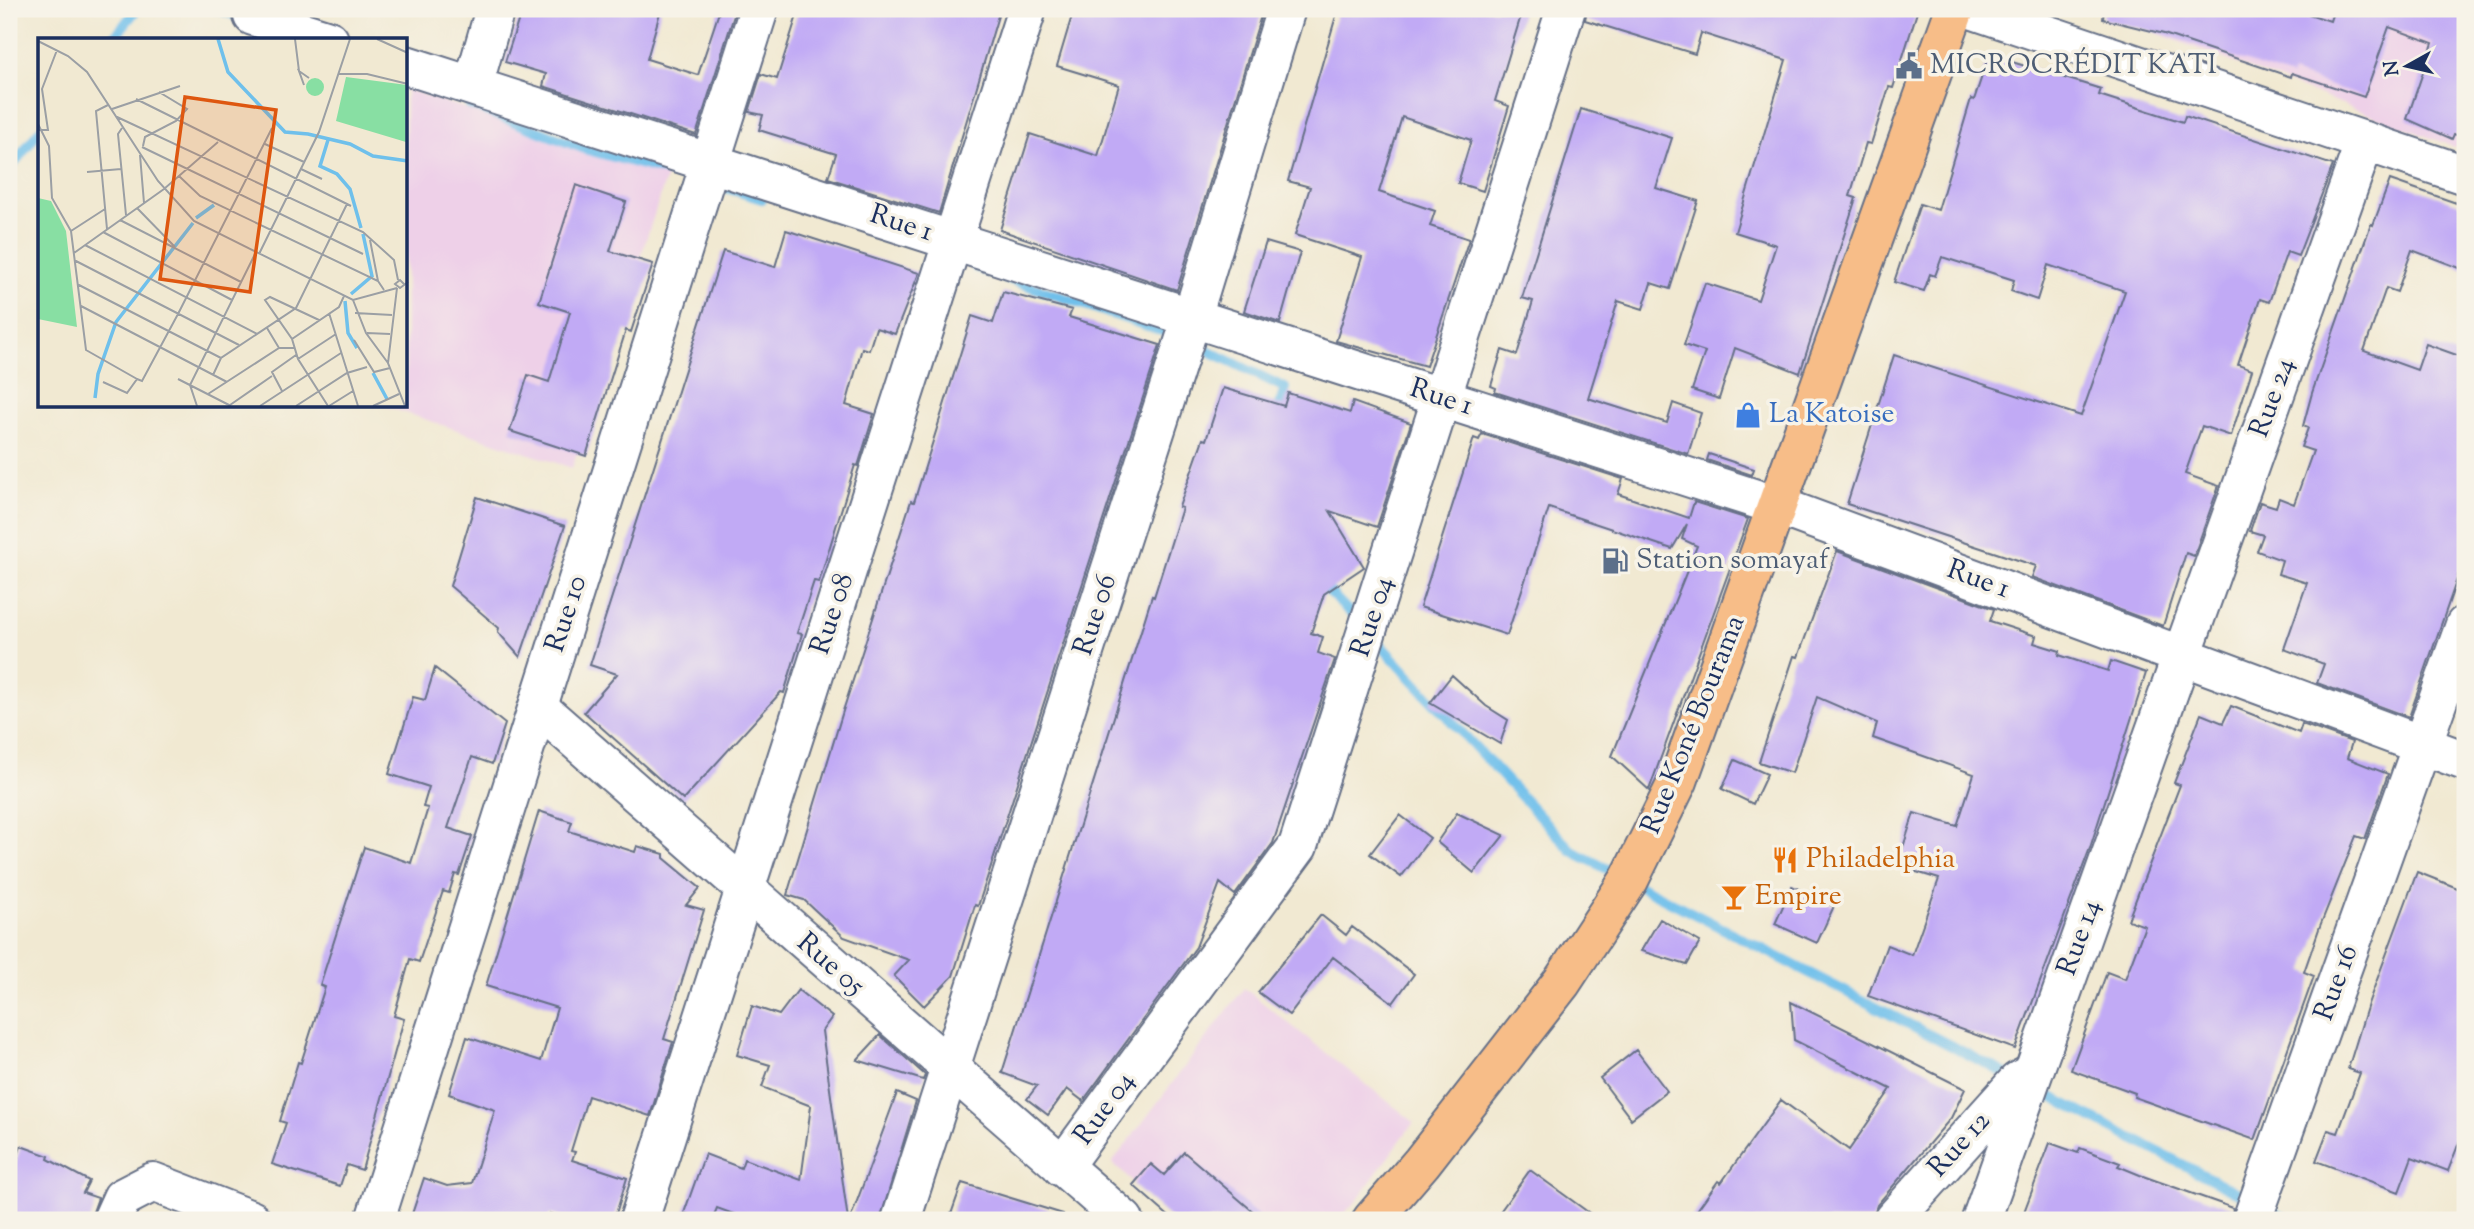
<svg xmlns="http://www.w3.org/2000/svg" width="2474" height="1229" font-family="'Sorts Mill Goudy',serif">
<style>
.built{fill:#eed0e8}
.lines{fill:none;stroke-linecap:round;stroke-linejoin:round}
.stream{stroke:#6fc0eb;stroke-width:10}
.building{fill:#c1aaf5}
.minor-casing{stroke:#667087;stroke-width:42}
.highway-casing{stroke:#667087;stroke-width:42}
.minor{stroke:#fff;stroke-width:38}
.highway{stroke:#f7bd88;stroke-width:38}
.labels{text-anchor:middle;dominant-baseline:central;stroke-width:7;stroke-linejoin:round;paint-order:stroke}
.service-label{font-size:28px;fill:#4e5e75;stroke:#f7f3e8;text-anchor:start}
.street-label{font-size:28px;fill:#1b2f5e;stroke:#f7f3e8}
.shop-label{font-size:28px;fill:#366cbe;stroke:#f7f3e8;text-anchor:start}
.food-label{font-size:28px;fill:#c56008;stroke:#f7f3e8;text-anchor:start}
.inset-river{fill:none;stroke:#6fc0eb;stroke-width:3.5}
.inset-road{fill:none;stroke:#9b9fa4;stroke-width:2}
.view{fill:#de5710;fill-opacity:0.15;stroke:#de5710;stroke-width:3.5}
.inset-edge{fill:none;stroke:#1b2f5e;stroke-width:3.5}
</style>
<rect width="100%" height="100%" fill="#f7f3e8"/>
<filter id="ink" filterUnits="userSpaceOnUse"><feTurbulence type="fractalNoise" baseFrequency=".0143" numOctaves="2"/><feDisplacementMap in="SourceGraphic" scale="14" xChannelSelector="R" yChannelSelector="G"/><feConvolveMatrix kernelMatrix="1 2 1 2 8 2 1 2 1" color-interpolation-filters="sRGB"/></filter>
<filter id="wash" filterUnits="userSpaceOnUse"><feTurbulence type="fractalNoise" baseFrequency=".00686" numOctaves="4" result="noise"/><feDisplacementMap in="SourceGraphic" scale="28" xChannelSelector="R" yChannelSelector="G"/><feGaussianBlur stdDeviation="1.57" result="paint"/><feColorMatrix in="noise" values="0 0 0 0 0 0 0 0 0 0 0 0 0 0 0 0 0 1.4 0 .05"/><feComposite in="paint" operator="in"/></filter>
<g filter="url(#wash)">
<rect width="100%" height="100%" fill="#f1e9d2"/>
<path class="built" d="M2094 9H2465V151Z
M406 89 667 175 572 468 385 406H406Z
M1244 988 1414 1122 1354 1204 1337 1220H1175L1112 1163Z"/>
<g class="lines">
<path class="stream" d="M217 9 247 20
M112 40 137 9
M470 105 588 150 698 180
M9 170 40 130
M713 184 762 199
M976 268 1177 336
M1191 342 1285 388 1277 414
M1321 583 1359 622
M1374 638 1572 851 1621 876
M1634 883 2010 1076
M2036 1089 2250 1199
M2266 1208 2290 1220"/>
</g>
<g id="blocks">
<path class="building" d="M522 9H661L647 59 698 75 720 9H736L696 135 543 86 546 74 505 62Z
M799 9H1000L939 213 828 178 836 154 759 130 763 115 749 112 761 74 777 79Z
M1074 9H1263L1177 290 1000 230 1030 134 1098 156 1119 85 1057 66Z
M1338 9H1523L1495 101 1509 106 1483 191 1458 183 1471 140 1402 117 1379 192 1435 211 1430 226 1469 239 1426 366 1336 341 1362 257 1295 235 1310 187 1288 181Z
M1587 9H1918L1893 88 1889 87 1871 144 1866 143 1850 196 1856 198 1800 373 1735 348 1719 399 1692 390 1705 352 1684 345 1705 283 1758 300 1776 245 1735 232 1786 60 1701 33 1695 54 1585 20Z
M2104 9H2294L2330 21 2334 9H2465V138L2454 134 2452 139 2407 119 2433 43 2389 27 2364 97 2292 73 2291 77 2164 34 2103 19Z
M1989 55 2101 89 2099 95 2183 122 2185 116 2333 165 2298 256 2287 252 2269 302 2260 299 2238 365 2252 370 2231 436 2202 426 2185 474 2219 486 2218 488 2194 556 2186 553 2163 626 2032 577 2036 566 1847 504 1894 355 2081 416 2125 291 2048 265 2037 300 2011 291 2014 280 1942 257 1935 276 1930 274 1924 291 1894 282 1920 204 1938 210 1971 99 1974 100Z
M1581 109 1672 138 1656 188 1698 201 1670 289 1651 283 1643 309 1618 301 1588 398 1667 423 1673 403 1701 413 1688 454 1495 392 1496 388 1491 386 1502 350 1517 355 1533 301 1522 298Z
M2390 180 2465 206V270L2412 250 2397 292 2386 288 2364 351 2417 370 2426 344 2465 358V556L2409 717 2317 683 2324 664 2284 649 2307 583 2278 574 2282 560 2257 551 2263 535 2250 531 2260 502 2276 507 2279 498 2294 504 2313 451 2301 447 2308 428 2303 426 2312 393 2371 224 2373 225Z
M576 185 626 202 610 251 653 264 631 332 626 330 586 456 510 431 528 375 549 382 570 312 539 302Z
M786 230 919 273 895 334 876 328 869 350 862 348 846 405 874 414 858 466 855 465 819 582 814 581 797 633 802 634 784 693 781 692 683 800 584 712 617 674 590 665 723 251 775 267Z
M1266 242 1300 252 1280 323 1244 311Z
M1003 292 1072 310 1069 317 1160 345 978 906 975 905 953 976 924 1006 894 976 909 960 844 937 804 900 787 895 843 711 911 501 914 502 972 316 993 323Z
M1223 388 1284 406 1288 393 1350 413 1353 402 1411 423 1377 527 1330 511 1364 567 1324 594 1311 633 1323 637 1318 653 1335 659 1273 843 1235 895 1220 883 1196 947 1083 1101 1067 1089 1048 1115 1027 1099 1037 1086 1002 1073 1152 596 1154 597 1182 508 1179 507 1203 439 1206 440Z
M1482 434 1623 479 1618 494 1689 518 1694 502 1748 519 1649 790 1612 756 1697 546 1682 539 1687 524 1672 549 1549 508 1507 635 1420 607 1474 438 1479 440Z
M1709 454 1754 469 1752 475 1707 460Z
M477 497 565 526 520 657 498 632 499 628 450 586Z
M1837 551 1994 609 1990 621 2036 636 2034 643 2060 651 2059 655 2108 671 2111 661 2146 673 2090 848 2015 1049 1868 996 1887 945 1912 955 1939 879 1897 866 1914 813 1957 826 1974 774 1873 738 1877 723 1817 697 1792 773 1759 762 1794 656 1798 657Z
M435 668 505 724 492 764 472 757 448 828 472 836 459 875 455 874 449 893 443 891 419 962 410 959 394 1016 404 1019 362 1170 347 1165 340 1186 272 1164 286 1123 280 1121 298 1062 301 1063 325 987 320 985 364 847 411 863 428 808 423 807 429 787 389 774 413 697 425 700Z
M1452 675 1486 706 1508 720 1500 744 1430 703Z
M2231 706 2299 733 2302 724 2352 742 2347 758 2388 774 2365 839 2356 836 2320 926 2304 972 2314 976 2255 1140 2134 1097 2135 1093 2071 1070 2107 972 2125 979 2145 926 2128 920 2180 785 2174 783 2201 714 2223 723Z
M1735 760 1767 774 1753 804 1722 789Z
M539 811 572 822 569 831 635 852 637 846 664 854V858L700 888 686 905 704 910 664 1039 673 1042 650 1116 588 1096 571 1151 575 1152 572 1160 627 1178 614 1220H570L550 1214 547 1220H410L424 1178 447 1186 472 1183 495 1110 449 1094 467 1037 541 1061 557 1008 486 986Z
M1457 813 1504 835 1474 873 1437 842Z
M1400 815 1430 838 1401 877 1370 854Z
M2417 872 2465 891V1127L2448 1171 2412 1157 2399 1192 2316 1161 2328 1130 2338 1133 2360 1073 2348 1069 2368 1004Z
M1792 886 1834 906 1817 943 1775 924Z
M1321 915 1346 935 1352 927 1414 974 1393 1003 1333 957 1289 1015 1258 992Z
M1660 919 1700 942 1687 965 1641 951Z
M798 990 832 1017 822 1031 848 1220H750L717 1208 712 1220H703L684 1213 705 1154 741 1168 744 1159 801 1180 811 1106 762 1087 770 1065 737 1055 752 1006 779 1015Z
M1791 1002 1965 1089 1951 1118 1877 1205 1872 1220H1690L1718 1181 1721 1183 1781 1100 1849 1150 1891 1089 1794 1040Z
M880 1035 925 1075 923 1080 857 1060Z
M1636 1050 1667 1091 1631 1119 1600 1078Z
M897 1093 916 1101 880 1220H850Z
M2050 1143 2078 1153 2080 1148 2120 1163 2118 1166 2140 1175 2233 1208 2231 1220H2021Z
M21 1146 49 1156 48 1159 89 1181 83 1193 98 1198 90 1220H9V1182Z
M1184 1152 1263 1220H1173L1133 1185 1151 1164 1164 1175Z
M1530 1170 1599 1220H1494Z
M962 1183 1063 1214 1062 1220H949Z"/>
</g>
</g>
<g filter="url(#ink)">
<use href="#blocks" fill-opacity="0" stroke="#667087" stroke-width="2"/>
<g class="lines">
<g class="minor-casing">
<path id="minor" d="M1971 9 2465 175
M253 16 329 40
M406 65 1778 506 2465 761
M473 86 495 9
M538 707 1124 1220
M1062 1167 1298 846 1566 9
M112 1220 122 1198 153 1182 251 1220
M375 1220 759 9
M639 1220 1027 9
M901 1220 1192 317 1286 9
M1893 1220 2018 1081 2027 1076
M1981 1220 2365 141
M2252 1220 2465 625"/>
</g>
<g class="highway-casing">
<path id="highway" d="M1372 1220 1422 1162 1562 982 1629 880 1678 781 1955 9"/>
</g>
<use href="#minor" class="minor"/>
<use href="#highway" class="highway"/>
</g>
</g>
<defs>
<g id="civic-bare" transform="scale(2.1)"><path d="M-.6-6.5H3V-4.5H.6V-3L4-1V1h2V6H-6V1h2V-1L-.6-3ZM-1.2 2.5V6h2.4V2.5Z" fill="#5c6f8a" stroke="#f7f3e8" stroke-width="2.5" paint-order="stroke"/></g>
<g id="shop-bare" transform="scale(2.1)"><path d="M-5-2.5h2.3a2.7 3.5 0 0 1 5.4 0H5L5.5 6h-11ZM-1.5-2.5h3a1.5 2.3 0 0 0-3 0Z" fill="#3f7fe0" stroke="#f7f3e8" stroke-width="2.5" paint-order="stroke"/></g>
<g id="fuel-bare" transform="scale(2.1)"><path d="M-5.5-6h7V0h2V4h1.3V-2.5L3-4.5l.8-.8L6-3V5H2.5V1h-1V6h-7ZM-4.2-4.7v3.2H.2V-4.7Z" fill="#5c6f8a" stroke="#f7f3e8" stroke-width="2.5" paint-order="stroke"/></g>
<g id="restaurant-bare" transform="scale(2.1)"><path d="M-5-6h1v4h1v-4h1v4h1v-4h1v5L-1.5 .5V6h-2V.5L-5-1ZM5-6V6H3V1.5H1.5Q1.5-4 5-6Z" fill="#e8710a" stroke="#f7f3e8" stroke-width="2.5" paint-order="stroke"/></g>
<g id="bar-bare" transform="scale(2.1)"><path d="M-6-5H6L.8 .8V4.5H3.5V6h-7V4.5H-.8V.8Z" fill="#e8710a" stroke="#f7f3e8" stroke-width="2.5" paint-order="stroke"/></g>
</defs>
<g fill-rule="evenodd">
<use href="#civic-bare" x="1909" y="66"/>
<use href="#shop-bare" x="1748" y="415"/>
<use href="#fuel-bare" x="1615" y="561"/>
<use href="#restaurant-bare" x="1785" y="860"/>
<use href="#bar-bare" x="1734" y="897"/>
</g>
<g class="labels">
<g class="service-label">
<text x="1930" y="66">MICROCRÉDIT KATI</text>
<text x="1636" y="561">Station somayaf</text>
</g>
<g class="street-label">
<text transform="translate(901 224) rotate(18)">Rue 1</text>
<text transform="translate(1441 398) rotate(18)">Rue 1</text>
<text transform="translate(2273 398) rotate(-70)">Rue 24</text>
<text transform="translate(1978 580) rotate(20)">Rue 1</text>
<text transform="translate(567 614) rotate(-72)">Rue 10</text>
<text transform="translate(833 614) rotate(-72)">Rue 08</text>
<text transform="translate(1096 615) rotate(-72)">Rue 06</text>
<text transform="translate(1373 617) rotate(-72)">Rue 04</text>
<text transform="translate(1694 725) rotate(-68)">Rue Koné Bourama</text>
<text transform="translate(2080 938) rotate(-70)">Rue 14</text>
<text transform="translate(830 965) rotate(41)">Rue 05</text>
<text transform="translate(2337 983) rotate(-70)">Rue 16</text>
<text transform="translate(1105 1109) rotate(-54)">Rue 04</text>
<text transform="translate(1960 1145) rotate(-48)">Rue 12</text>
</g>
<g class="shop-label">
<text x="1769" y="415">La Katoise</text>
</g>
<g class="food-label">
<text x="1806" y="860">Philadelphia</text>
<text x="1755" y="897">Empire</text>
</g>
</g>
<g transform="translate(38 38)">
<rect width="369" height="369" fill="#f1e9d2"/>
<path d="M308 39 369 47 368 104 298 83ZM268 49a9 9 0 1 1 18 0a9 9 0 1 1-18 0ZM0 160 13 163 28 193 39 289 0 281Z" fill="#88dfa3"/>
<path class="inset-river" d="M180 1 190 34 247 94 270 96 312 106 335 118 370 123M290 102 282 128 299 136 312 151 323 190M158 180 176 167M313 256 334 238 325 196M307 263 310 295 319 310M335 335 349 361M57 360 60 336 78 284 155 185"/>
<path class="inset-road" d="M257 1 261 33M339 1 370 15M0 3 30 18 49 34 120 143 156 183 315 262 359 250M300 36H329L370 46M266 47 261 33 271 40M98 61 313 168M74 71 142 48M79 79 325 194 356 222 360 242M0 86 11 108 14 160 33 193 48 312 99 341 89 355 65 344M84 90 80 96 88 177M0 92H10L4 51 19 12M227 106 266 124M105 108 107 99 138 83 149 71 121 54M104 109 325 216M102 117 106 165M263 131 284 141M49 134 83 131M141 138 162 158 340 243 346 252M99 170 137 209M82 182 203 244M69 191 58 73 70 67M33 193 67 171M65 194 194 262M332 202 340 243M47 207 219 296M36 215 126 151 180 104M221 216 281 94 312 1M36 222 201 307M39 246 183 320M366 246 362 242 357 246 362 250 370 244M359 250 350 325 367 368M315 262 328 295 350 325M43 268 189 344M291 275 320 368M317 275 354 277M281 282 232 259 227 262 254 301 260 321 290 368M229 290 241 310M329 295 352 296M254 301 301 269 306 258M316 302 336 334 352 330M260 321 298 296M175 337 183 320 258 270 309 166M99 341 104 343 140 276 234 90M140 341 193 368M244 353 234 334 258 317M170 356 241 310H256M192 367 234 338M159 368 152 347 217 216M222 368 303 315M258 368 309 335 329 329M291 368 315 353M335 368 361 356"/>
<path class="view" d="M147 59 238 72 212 254 122 241Z"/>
<rect width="369" height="369" class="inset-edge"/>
</g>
<rect width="2474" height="1229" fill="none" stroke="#f7f3e8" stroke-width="35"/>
<g transform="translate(2407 66) rotate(262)" stroke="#f7f3e8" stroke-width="5" paint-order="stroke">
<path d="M0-5L12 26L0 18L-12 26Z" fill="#1b2f5e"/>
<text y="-10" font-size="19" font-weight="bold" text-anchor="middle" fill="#1b2f5e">N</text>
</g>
</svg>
